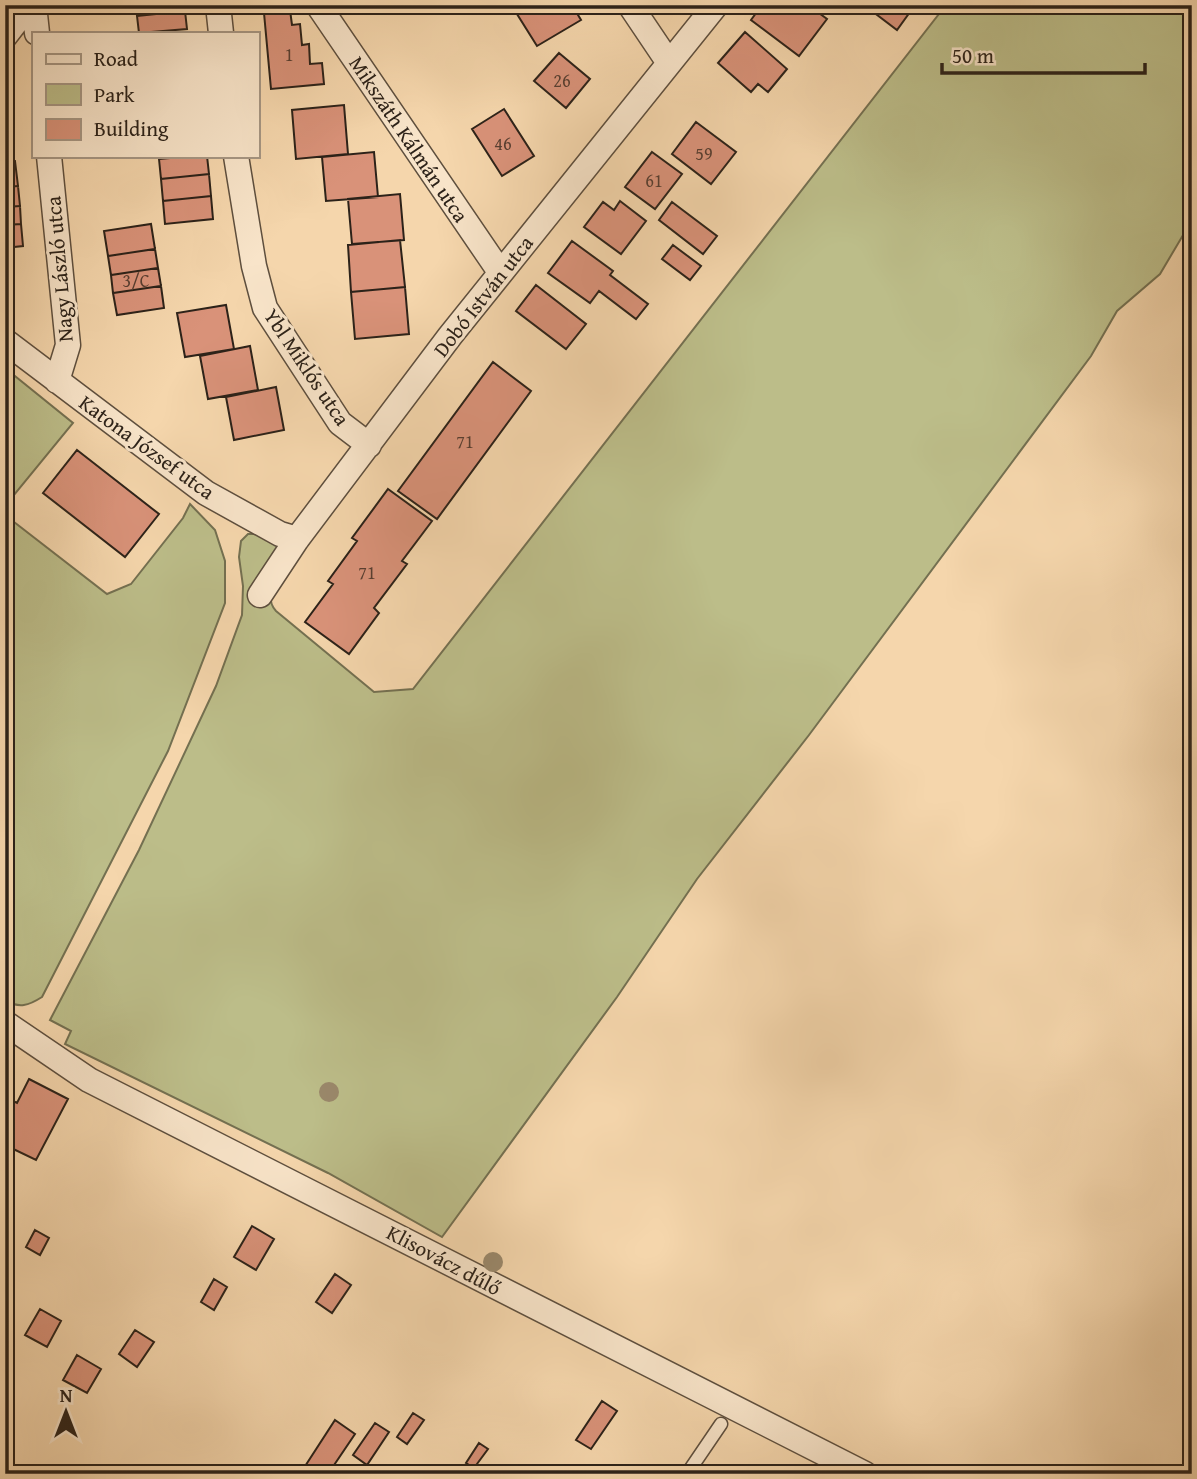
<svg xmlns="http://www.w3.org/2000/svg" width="1197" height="1479" font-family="'Gentium Book Plus',serif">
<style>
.green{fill:#bcbd89;stroke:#747051;stroke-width:2}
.building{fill:#d99279;stroke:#2c2219;stroke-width:2}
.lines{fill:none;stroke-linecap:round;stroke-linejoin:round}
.lane-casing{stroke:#5e4f3e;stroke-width:15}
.street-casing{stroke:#5e4f3e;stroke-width:27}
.lane{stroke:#f8e4c9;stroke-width:12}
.street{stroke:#f8e4c9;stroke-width:24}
.tree{fill:#9a886b}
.labels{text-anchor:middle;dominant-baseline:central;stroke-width:6;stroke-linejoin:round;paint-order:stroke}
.number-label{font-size:18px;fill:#573e31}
.street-label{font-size:21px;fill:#2c2219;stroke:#f8e4c9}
</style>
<rect width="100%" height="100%" fill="#f5d6ac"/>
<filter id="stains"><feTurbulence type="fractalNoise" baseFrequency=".00286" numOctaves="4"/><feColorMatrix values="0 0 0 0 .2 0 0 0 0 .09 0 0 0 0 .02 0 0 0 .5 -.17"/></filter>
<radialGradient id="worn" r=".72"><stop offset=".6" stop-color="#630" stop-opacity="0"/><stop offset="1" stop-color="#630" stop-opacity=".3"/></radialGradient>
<path class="green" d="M946 5H1192V220L1160 274 1117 311 1091 356 809 735 697 879 617 997 442 1237 328 1173 65 1044 71 1031 50 1020 139 850 216 686 242 615 243 586 239 557 241 541 248 534H268L282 550C277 567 262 597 276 611L374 692 413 689Z
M5 368 73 423 5 506Z
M190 504 215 530 225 561V603L168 751 42 997C28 1006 20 1008 5 1001V515L107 594 131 584 183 518Z"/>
<path class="building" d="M136 5H185V11L137 16Z
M532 5H572L581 20 537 46 517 14Z
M762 5H808L827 19 799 56 751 20Z
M864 5H915L897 30Z
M290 10 292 25 300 24 302 45 309 44 310 64 322 63 324 84 271 89 264 13Z
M185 11 187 29 139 33 137 16Z
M745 32 787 69 768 92 758 84 751 92 718 63Z
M559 53 590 79 566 108 534 81Z
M344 105 348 154 296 159 292 110Z
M504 109 534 156 502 176 472 129Z
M696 122 736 152 711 184 672 154Z
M374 152 378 197 326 201 322 157Z
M652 152 682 174 655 209 625 187Z
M192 156H207L209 174 161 179 159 159Z
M15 161 18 186 5 187V162Z
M209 174 211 196 163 201 161 179Z
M18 186 20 206 5 207V187Z
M400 194 404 240 352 244 348 199Z
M211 196 213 219 165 224 163 201Z
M620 201 646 221 621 254 584 227 603 202 614 210Z
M672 202 717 236 703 254 659 220Z
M20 206 21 224 5 225V207Z
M21 224 23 246 5 248V225Z
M151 224 155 249 108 256 104 231Z
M400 240 405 287 351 292 348 245Z
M572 241 613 271 610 275 648 304 636 319 599 291 590 303 548 273Z
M673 245 701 266 690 280 662 259Z
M155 249 158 268 111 275 108 256Z
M158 268 161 286 113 293 111 275Z
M536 285 586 324 566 349 516 311Z
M161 286 164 308 117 315 113 293Z
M405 287 409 334 355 339 351 292Z
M226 305 234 349 185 357 177 313Z
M250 346 258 390 208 399 200 356Z
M493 362 531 391 437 519 398 491Z
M276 387 284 430 234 440 226 397Z
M77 450 159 514 125 557 43 493Z
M388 489 432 521 402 561 407 564 374 608 379 613 349 654 305 622 333 584 328 581 357 541 352 538Z
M29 1079 68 1099 36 1160 5 1145V1097L17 1103Z
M252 1226 274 1239 256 1270 234 1257Z
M35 1230 49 1238 40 1255 26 1247Z
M335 1274 351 1285 332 1313 316 1302Z
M214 1279 227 1287 214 1310 201 1302Z
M40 1309 61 1321 47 1347 25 1335Z
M135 1330 154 1342 137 1367 119 1354Z
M77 1355 101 1369 87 1393 63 1380Z
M602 1401 617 1411 591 1449 576 1440Z
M413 1413 424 1420 407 1444 397 1437Z
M335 1420 355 1434 328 1474H300Z
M375 1423 389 1432 367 1465 353 1455Z
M479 1443 488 1449 474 1468 466 1463Z"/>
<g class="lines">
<g class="lane-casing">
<path id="lane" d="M687 1474 721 1424"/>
</g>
<g class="street-casing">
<path id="street" d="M34 5 37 33
M218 5 221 33
M318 5 500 272
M630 5 669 63
M5 36 29 5
M49 156 68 345 57 381
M236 156 254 266 265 308 340 423 369 445
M5 341 206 493 280 534 297 539
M260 595 297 539 450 336 716 5
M5 1023 89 1080 865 1474"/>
</g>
<use href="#lane" class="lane"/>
<use href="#street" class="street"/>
</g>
<g class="tree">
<circle cx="329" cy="1092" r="10"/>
<circle cx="493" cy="1262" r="10"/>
</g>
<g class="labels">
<g class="number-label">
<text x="289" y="54">1</text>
<text x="562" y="80">26</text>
<text x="503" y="143">46</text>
<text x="704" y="153">59</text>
<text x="654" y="180">61</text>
<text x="136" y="280">3/C</text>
<text x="465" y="441">71</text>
<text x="367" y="572">71</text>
</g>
<g class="street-label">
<text transform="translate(409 139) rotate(56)">Mikszáth Kálmán utca</text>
<text transform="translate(59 269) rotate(-95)">Nagy László utca</text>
<text transform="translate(483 296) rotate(-52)">Dobó István utca</text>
<text transform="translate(307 367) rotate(56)">Ybl Miklós utca</text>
<text transform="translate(147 447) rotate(36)">Katona József utca</text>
<text transform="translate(444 1260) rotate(28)">Klisovácz dűlő</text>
</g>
</g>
<rect width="1197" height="1479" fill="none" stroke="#f5d6ac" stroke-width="28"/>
<rect x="7" y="7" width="1183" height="1465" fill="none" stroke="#2c2219" stroke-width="3.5"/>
<rect x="14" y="14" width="1169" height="1451" fill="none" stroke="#2c2219" stroke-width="2"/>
<rect x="32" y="32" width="228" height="126" fill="#f8e4c9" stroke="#a69683" stroke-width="2"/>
<rect x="46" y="54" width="35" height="10" fill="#f8e4c9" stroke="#a69683" stroke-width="2"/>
<text x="94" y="66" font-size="21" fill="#2c2219">Road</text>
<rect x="46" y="84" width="35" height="21" fill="#bcbd89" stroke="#a69683" stroke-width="2"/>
<text x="94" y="102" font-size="21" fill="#2c2219">Park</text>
<rect x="46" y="119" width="35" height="21" fill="#d99279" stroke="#a69683" stroke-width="2"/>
<text x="94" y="136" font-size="21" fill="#2c2219">Building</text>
<g transform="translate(66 1412)" stroke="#f8e4c9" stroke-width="5" paint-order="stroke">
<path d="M0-5L12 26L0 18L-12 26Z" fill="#2c2219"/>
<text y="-10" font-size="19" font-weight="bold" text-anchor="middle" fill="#2c2219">N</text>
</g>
<path d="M942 63v10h203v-10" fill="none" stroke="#2c2219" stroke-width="3.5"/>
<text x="952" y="63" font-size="21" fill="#2c2219" stroke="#f8e4c9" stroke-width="5" paint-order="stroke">50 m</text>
<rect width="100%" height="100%" filter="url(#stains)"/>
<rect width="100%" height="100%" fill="url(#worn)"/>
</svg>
